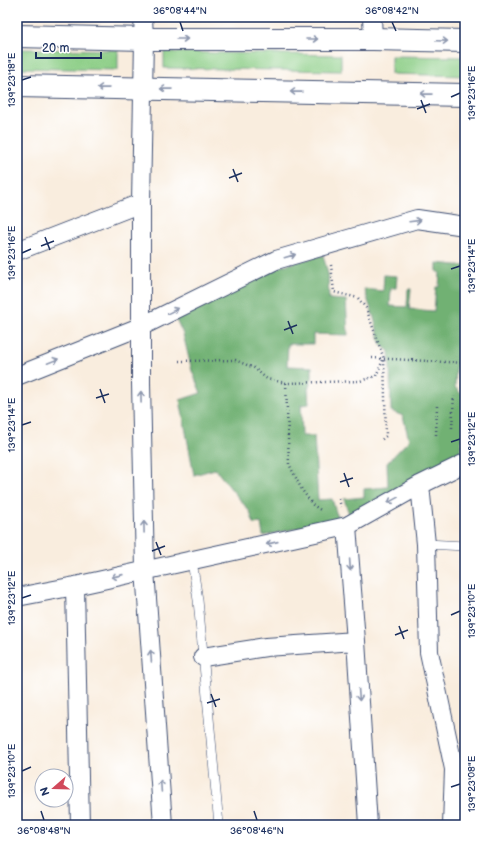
<svg xmlns="http://www.w3.org/2000/svg" width="482" height="842" font-family="'Balsamiq Sans',sans-serif">
<style>
.green{fill:#8cce86;stroke:#547e72}
.forest{fill:#71b173;stroke:#467068}
.lines{fill:none;stroke-linecap:round;stroke-linejoin:round}
.lane-casing{stroke:#3c4c71;stroke-width:10}
.street-casing{stroke:#3c4c71;stroke-width:20}
.secondary-casing{stroke:#3c4c71;stroke-width:24}
.path{stroke:#3c4c71;stroke-width:2.5;stroke-dasharray:1 3;stroke-linecap:butt}
.lane{stroke:#fff;stroke-width:9}
.street{stroke:#fff;stroke-width:18}
.secondary{stroke:#fff;stroke-width:22}
.oneway{stroke:#8d97ae}
.ticks{fill:none;stroke:#1b2f5e;stroke-width:1.5}
.neatline{fill:none;stroke:#1b2f5e;stroke-width:1.5}
.ticks-label{font-size:10px;text-anchor:middle;fill:#1b2f5e}
</style>
<rect width="100%" height="100%" fill="#fff"/>
<filter id="ink" filterUnits="userSpaceOnUse"><feTurbulence type="fractalNoise" baseFrequency=".025" numOctaves="2"/><feDisplacementMap in="SourceGraphic" scale="8" xChannelSelector="R" yChannelSelector="G"/><feConvolveMatrix kernelMatrix="1 2 1 2 8 2 1 2 1" color-interpolation-filters="sRGB"/></filter>
<filter id="wash" filterUnits="userSpaceOnUse"><feTurbulence type="fractalNoise" baseFrequency=".012" numOctaves="4" result="noise"/><feDisplacementMap in="SourceGraphic" scale="16" xChannelSelector="R" yChannelSelector="G"/><feGaussianBlur stdDeviation="0.9" result="paint"/><feColorMatrix in="noise" values="0 0 0 0 0 0 0 0 0 0 0 0 0 0 0 0 0 1.4 0 .05"/><feComposite in="paint" operator="in"/></filter>
<g filter="url(#wash)">
<rect width="100%" height="100%" fill="#f9edde"/>
<path class="green" d="M17 49 118 50V70L17 68Z
M164 52 341 55V71L164 68Z
M391 56 465 57V76L391 74Z"/>
<path class="forest" d="M323 255 328 274 329 299 346 300 348 335 313 334V344H288L287 366 312 367V378L308 389 309 404 301 405 302 436H314L318 500 332 499 338 519 263 536 261 523 254 524 250 512 215 469 194 475 180 400 201 393 192 371 183 334 175 317 281 266Z
M437 263 465 266V356L457 355 455 387 465 398 460 456 349 514 344 499 364 497V489L388 487 387 463 409 440 403 416 391 411 390 367 389 351 381 345 374 318 364 289 383 291 384 275 397 276 396 288H391L390 306 407 307 408 289H411L409 309 434 311 436 287H439L440 272H437Z"/>
</g>
<g filter="url(#ink)">
<g class="lines">
<g class="lane-casing">
<path id="lane" d="M426 544 465 546
M192 561 198 600 219 825"/>
</g>
<g class="street-casing">
<path id="street" d="M143 17 144 39 141 203V383L145 570 163 825
M372 17 373 39
M17 251 141 203
M17 376 142 326 276 260 417 219 465 226
M420 485 426 544 429 652 454 769 452 825
M347 526 356 641 368 825
M75 586 80 825
M17 597 75 586 347 526 420 485 465 463
M203 657 266 647 356 641"/>
</g>
<g class="secondary-casing">
<path id="secondary" d="M17 36 144 39H373L465 41
M17 86 465 95"/>
</g>
<path class="path" d="M331 265 334 292 358 298 366 308 384 359 386 436 380 441
M372 358 465 363
M179 361 235 360 254 368 267 379 286 383 360 381 376 376 383 360
M286 383 289 464 302 490 313 505 322 511
M452 428 454 396
M436 435 437 406
M339 499 341 507"/>
<use href="#lane" class="lane"/>
<use href="#street" class="street"/>
<use href="#secondary" class="secondary"/>
</g>
<defs><path id="oneway-shaft" d="M-6 0H5M1.5-3L5.5 0L1.5 3" fill="none" stroke-width="1.6" stroke-linecap="round" stroke-linejoin="round"/></defs>
<g class="oneway">
<use href="#oneway-shaft" transform="translate(182 39)"/>
<use href="#oneway-shaft" transform="translate(312 39)"/>
<use href="#oneway-shaft" transform="translate(442 41) rotate(2)"/>
<use href="#oneway-shaft" transform="translate(103 88) rotate(-179)"/>
<use href="#oneway-shaft" transform="translate(166 89) rotate(-179)"/>
<use href="#oneway-shaft" transform="translate(296 92) rotate(-179)"/>
<use href="#oneway-shaft" transform="translate(426 94) rotate(-179)"/>
<use href="#oneway-shaft" transform="translate(415 221) rotate(-7)"/>
<use href="#oneway-shaft" transform="translate(290 256) rotate(-16)"/>
<use href="#oneway-shaft" transform="translate(173 311) rotate(-26)"/>
<use href="#oneway-shaft" transform="translate(53 361) rotate(-22)"/>
<use href="#oneway-shaft" transform="translate(141 397) rotate(-91)"/>
<use href="#oneway-shaft" transform="translate(393 500) rotate(151)"/>
<use href="#oneway-shaft" transform="translate(144 527) rotate(-91)"/>
<use href="#oneway-shaft" transform="translate(272 543) rotate(167)"/>
<use href="#oneway-shaft" transform="translate(350 565) rotate(86)"/>
<use href="#oneway-shaft" transform="translate(117 576) rotate(167)"/>
<use href="#oneway-shaft" transform="translate(151 656) rotate(-94)"/>
<use href="#oneway-shaft" transform="translate(359 695) rotate(86)"/>
<use href="#oneway-shaft" transform="translate(161 786) rotate(-94)"/>
</g>
</g>
<path class="ticks" d="M180 22 183 31M392 22 396 31M22 80 31 77M451 97 460 93M421 100 426 113M417 109 430 104M233 169 238 182M229 178 242 173M45 237 50 250M41 246 54 241M22 253 31 249M451 269 460 266M288 321 293 334M284 330 297 325M100 389 105 403M96 398 109 394M22 425 31 422M451 442 460 439M344 473 349 487M340 482 353 478M156 542 161 555M152 551 165 546M22 598 31 595M451 615 460 611M399 626 404 639M395 635 408 630M211 694 216 707M207 703 220 699M22 771 31 767M451 787 460 784M41 811 44 820M254 811 257 820"/>
<rect width="482" height="842" fill="none" stroke="#fff" stroke-width="44"/>
<g transform="translate(54 788) rotate(250)"><circle r="19" fill="#ffffff" stroke="#a4acbf"/>
<path d="M0-3L7 15L0 10L-7 15Z" fill="#d1495b"/>
<text y="-6" font-size="11" font-weight="bold" text-anchor="middle" fill="#1b2f5e">N</text>
</g>
<path d="M36 52v6h65v-6" fill="none" stroke="#1b2f5e" stroke-width="2"/>
<text x="42" y="52" font-size="12" fill="#1b2f5e" stroke="#ffffff" stroke-width="3" paint-order="stroke">20 m</text>
<rect x="22" y="22" width="438" height="798" class="neatline"/>
<g class="ticks-label">
<text x="180" y="14">36°08'44"N</text>
<text x="392" y="14">36°08'42"N</text>
<text transform="translate(11 80) rotate(-90)" y="4">139°23'18"E</text>
<text transform="translate(471 93) rotate(-90)" y="4">139°23'16"E</text>
<text transform="translate(11 253) rotate(-90)" y="4">139°23'16"E</text>
<text transform="translate(471 266) rotate(-90)" y="4">139°23'14"E</text>
<text transform="translate(11 425) rotate(-90)" y="4">139°23'14"E</text>
<text transform="translate(471 439) rotate(-90)" y="4">139°23'12"E</text>
<text transform="translate(11 598) rotate(-90)" y="4">139°23'12"E</text>
<text transform="translate(471 611) rotate(-90)" y="4">139°23'10"E</text>
<text transform="translate(11 771) rotate(-90)" y="4">139°23'10"E</text>
<text transform="translate(471 784) rotate(-90)" y="4">139°23'08"E</text>
<text x="44" y="834">36°08'48"N</text>
<text x="257" y="834">36°08'46"N</text>
</g>
</svg>
